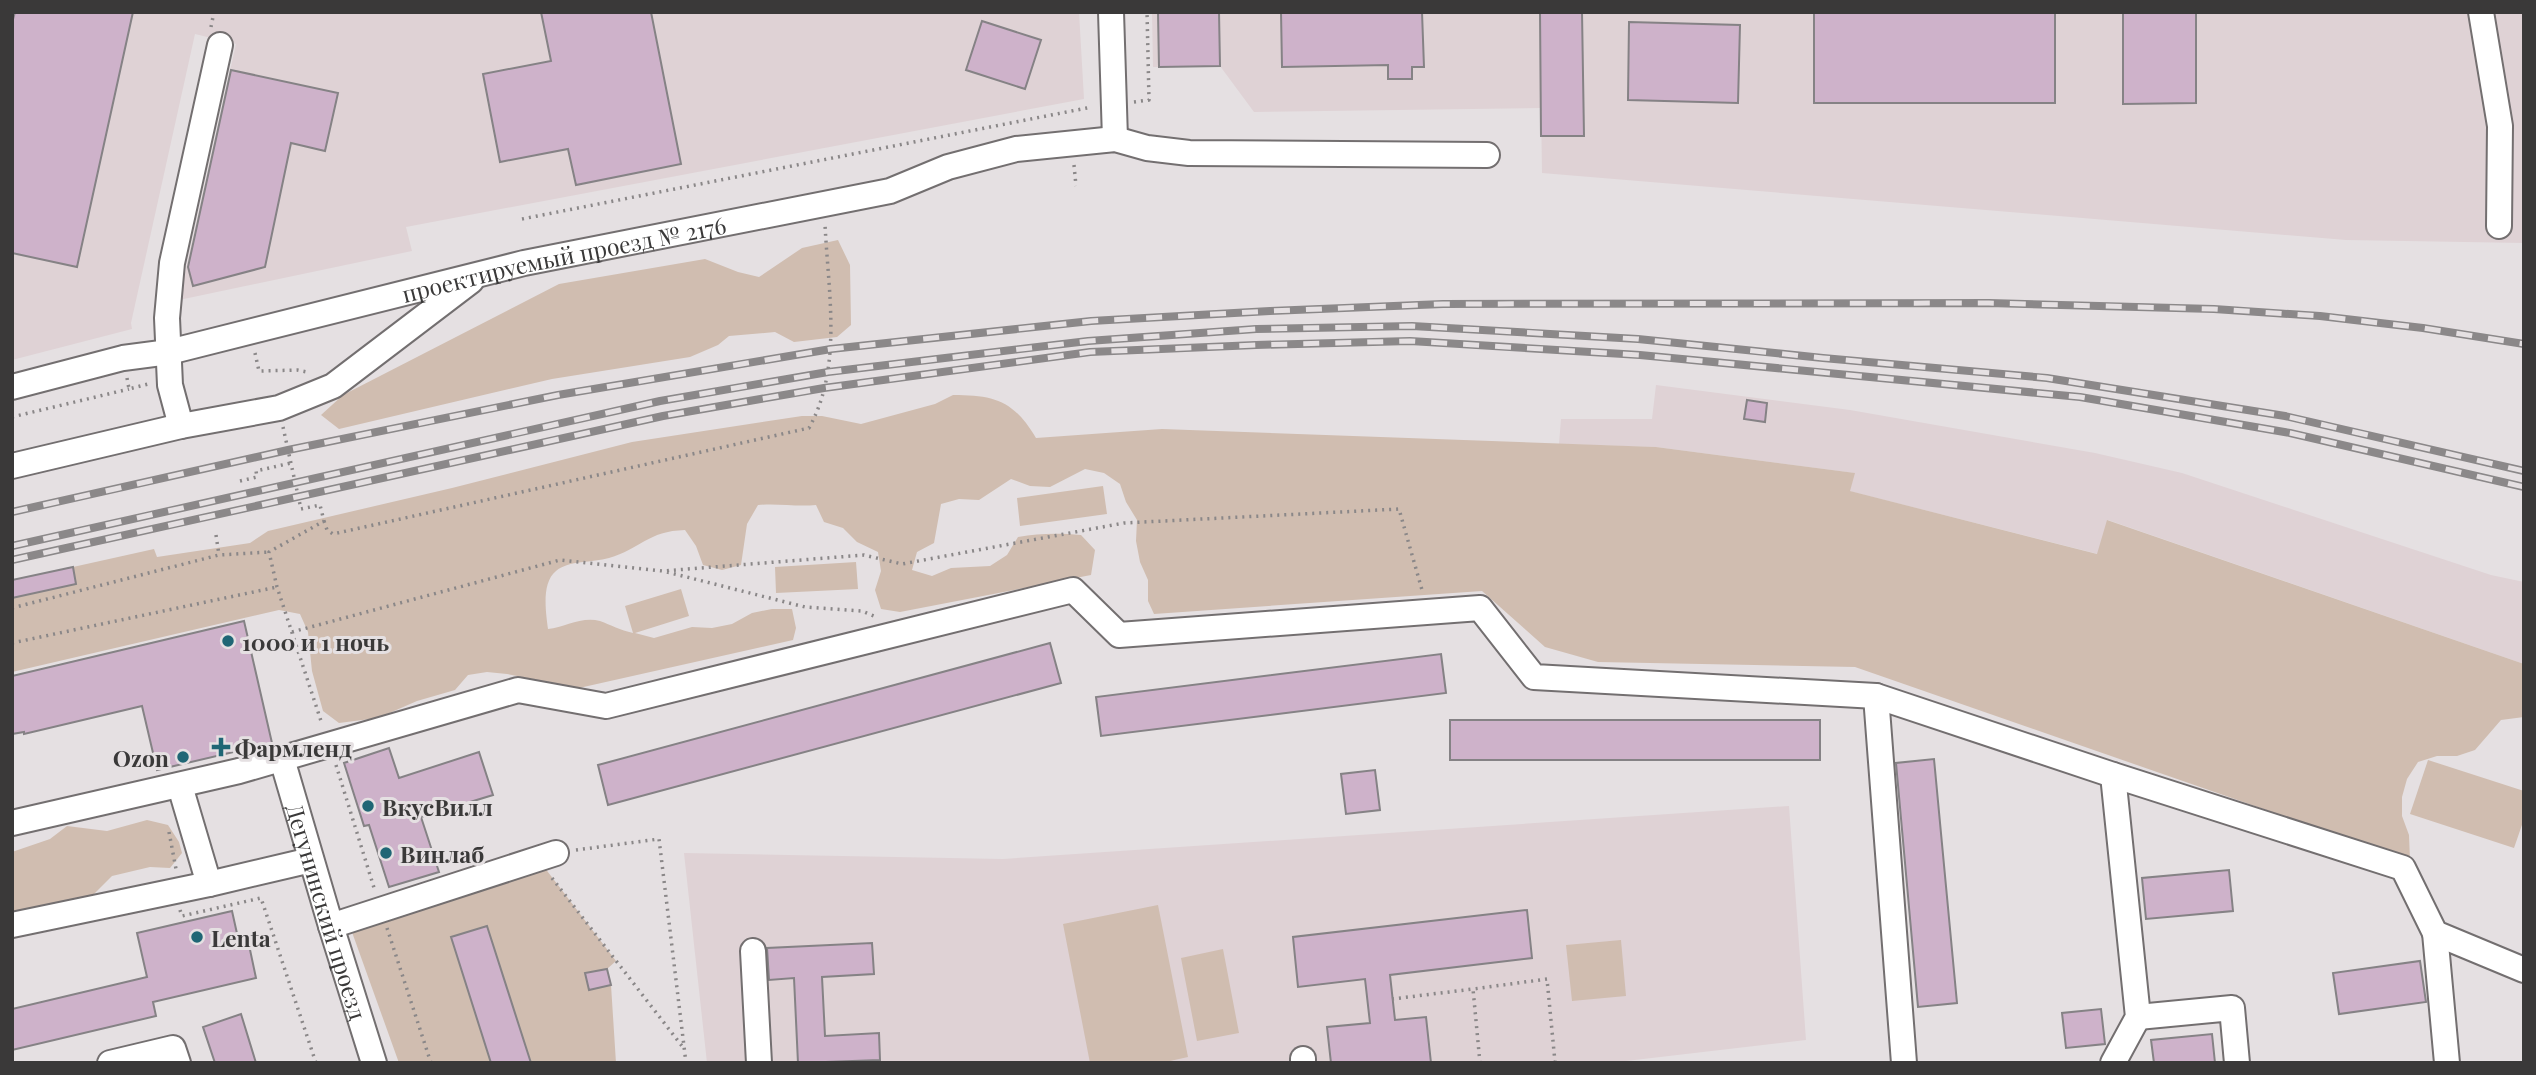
<svg xmlns="http://www.w3.org/2000/svg" width="2536" height="1075" font-family="'Playfair Display',serif">
<style>
.built{fill:#dfd2d5}
.green{fill:#d0bdb0}
.building{fill:#ceb2ca;stroke:#858285;stroke-width:2}
.lines{fill:none;stroke-linecap:round;stroke-linejoin:round}
.minor-casing{stroke:#736f70;stroke-width:28}
.path{stroke:#8a8788;stroke-width:3.5;stroke-dasharray:2 5;stroke-linecap:butt}
.minor{stroke:#fff;stroke-width:24}
.rail-casing{stroke:#8b8889;stroke-width:8}
.rail{stroke:#e5e0e2;stroke-width:5;stroke-dasharray:16;stroke-linecap:butt}
.poi-dot{fill:#1f6675;stroke:#e5e0e2;stroke-width:2.5}
.labels{text-anchor:middle;dominant-baseline:central;stroke-width:6;stroke-linejoin:round;paint-order:stroke}
.street-label{font-size:23px;fill:#3a3939;stroke:#e5e0e2}
.poi-label{font-size:23px;font-weight:bold;fill:#3a3939;stroke:#e5e0e2;text-anchor:start}
</style>
<rect width="100%" height="100%" fill="#e5e0e2"/>
<path class="built" d="M12 12H1079L1084 99 406 227 412 251 179 300 236 44 195 34 131 323 132 329 12 360Z
M1152 12H2524V243L2346 240 1542 173 1541 108 1254 112 1220 66 1153 67Z
M1656 385 1850 410 2095 453 2182 473 2491 575 2524 582V664L2108 520 2098 554 1849 491 1854 473 1656 447 1559 444 1561 419H1652Z
M1789 806 1806 1040 1609 1063H707L684 853 1003 859Z"/>
<path class="green" d="M838 240 850 265 851 325 837 337 794 342 775 332 729 336 718 345 690 357 552 379 339 429 321 415 343 395 559 284 705 259 738 272 759 277 802 248Z
M953 395C995 395 1014 401 1036 438L1162 429 1656 447 1855 473 1850 491 2097 554 2107 520 2524 664V717L2501 720 2475 750 2457 756H2437L2418 762 2407 779 2402 797V816L2409 835 2410 860 1855 667 1598 662 1545 647 1482 591 1154 614 1148 601V580L1140 562 1136 541 1137 520 1126 502 1120 484 1104 473 1085 469 1050 487 1030 486 1011 479 979 500 959 499 941 504 934 543 917 552 912 570 932 576 951 568 990 566 1007 555 1018 537C1040 533 1059 533 1081 535L1095 550 1091 575 900 612 881 609 875 590 881 571 878 552 857 542 843 528 824 522 816 505C796 507 778 503 758 505L747 524 741 565 722 570 703 565 696 546 685 530C648 531 640 549 609 558 592 563 569 560 556 571 541 583 546 613 548 629 565 627 582 616 600 621 611 625 620 630 633 633L625 606 681 589 689 616 635 633 654 638 692 627 712 628 732 624 752 613 772 609H792L796 628 793 640 579 688 507 674 487 672 468 675 455 690 417 701 378 718 339 723 323 711 312 671 308 632 300 614 279 610 12 672V598L76 584 73 567 154 549 157 557 250 543 268 531 452 488 632 442 802 416H822L861 424 935 404Z
M1103 486 1107 514 1020 526 1017 498Z
M856 562 858 589 776 593 775 567Z
M2428 760 2524 791V819L2514 848 2410 814Z
M147 820 168 825 179 842 182 853 170 868 150 867 112 876 92 896 12 915V852L50 839 67 826 107 831Z
M538 859 616 961 607 969 586 973 611 985 616 1063H531L487 926 451 938 491 1063H399L348 921Z
M1158 905 1188 1057 1161 1063H1090L1063 924Z
M1621 940 1626 996 1572 1001 1566 945Z
M1223 949 1239 1033 1197 1041 1181 958Z"/>
<path class="building" d="M15 12H133L77 267 12 253V23Z
M541 12H651L681 164 576 185 568 149 500 162 483 74 551 61Z
M1158 12H1219L1220 66 1159 67Z
M1281 12H1422L1424 67H1412V79H1388V65L1282 67Z
M1540 12H1582L1584 136H1541Z
M1814 12H2055V103H1814Z
M2123 12H2196V103L2123 104Z
M982 21 1041 40 1025 89 966 70Z
M1629 22 1740 25 1738 103 1628 100Z
M231 70 338 93 325 151 291 143 265 267 193 286 188 267Z
M1747 400 1767 403 1765 422 1744 419Z
M73 567 76 584 12 598V580Z
M244 621 272 743 157 770 142 706 24 734V732L12 734V676Z
M1050 643 1061 683 608 805 598 765Z
M1441 654 1446 693 1101 736 1096 697Z
M1450 720H1820V760H1450Z
M389 748 399 778 479 752 493 795 421 817 439 872 389 887 369 825 364 826 344 763Z
M1934 759 1957 1003 1918 1007 1896 763Z
M1375 770 1380 810 1346 814 1341 774Z
M2229 870 2233 911 2146 919 2142 878Z
M1527 910 1532 958 1390 975 1395 1020 1426 1017 1431 1063H1331L1327 1027 1370 1023 1365 979 1298 987 1293 937Z
M232 911 240 947 249 945 256 978 153 1002 156 1016 12 1050V1009L147 977 137 933Z
M487 926 531 1063H491L451 937Z
M872 943 874 974 822 977 825 1036 879 1033 880 1060 798 1063 794 978 769 980 767 948Z
M2420 961 2426 1002 2339 1014 2333 973Z
M607 969 611 985 589 990 585 973Z
M2101 1009 2105 1044 2066 1048 2062 1013Z
M241 1014 256 1063H215L203 1027Z
M2212 1034 2215 1063H2154L2151 1040Z"/>
<g class="lines">
<g class="minor-casing">
<g id="minor">
<path d="M1111 12 1115 139"/>
<path d="M2481 12 2500 126 2499 226"/>
<path id="s1" d="M12 387 123 358 169 352 524 263 890 191 948 167 1016 149 1115 139 1147 148 1189 153 1487 155"/>
<path d="M181 426 170 385 167 318 172 263 220 45"/>
<path d="M12 466 181 426 279 408 333 386 471 281"/>
<path d="M1876 696 1904 1063"/>
<path id="s2" d="M282 759 331 926 374 1063"/>
<path d="M2113 775 2138 1017 2113 1063"/>
<path d="M180 786 209 884"/>
<path d="M12 823 239 771 518 690 606 706 1073 590 1119 635 1480 608 1534 677 1876 696 2113 775 2403 868 2435 933 2524 970"/>
<path d="M12 925 209 884 311 860"/>
<path d="M331 926 556 853"/>
<path d="M2435 933 2447 1063"/>
<path d="M753 951 759 1063"/>
<path d="M2138 1017 2232 1008 2237 1063"/>
<path d="M1303 1059V1063"/>
<path d="M110 1063 173 1048 178 1063"/>
</g>
</g>
<path class="path" d="M211 27 214 12
M1134 102 1149 100 1147 12
M1074 165 1076 186
M522 219 1092 107
M255 353 259 371 297 370 307 372
M127 378 129 389 148 384
M12 417 129 389
M283 427 301 509 320 505 324 521 269 552 277 587 322 724
M240 481 257 477 256 471 291 463
M324 521 327 530 333 534 809 428C843 367 828 291 825 224
M216 535 219 555
M667 572 805 607 862 611 874 616
M12 608 219 555 269 552
M292 632 560 560 663 571 864 555 902 564 1124 523 1399 509 1422 590
M12 643 277 587
M336 765 375 891
M169 832 176 869
M576 850 659 839 686 1063
M552 878 682 1046
M180 910 182 916 261 898 316 1063
M387 928 431 1063
M1392 999 1473 989
M1480 1063 1473 989 1547 979 1555 1062 1549 1063"/>
<use href="#minor" class="minor"/>
<g class="rail-casing">
<path id="rail" d="M12 512 288 450 558 395 831 349 1091 321 1270 311 1443 304 1989 303 2214 309 2320 316 2423 328 2524 344
M12 546 660 401 828 372 1088 341 1256 329 1412 326 1638 339 1823 358 2047 378 2285 416 2524 471
M12 560 663 416 824 388 1090 352 1256 345 1410 341 1640 355 2080 397 2290 433 2524 487"/>
</g>
<use href="#rail" class="rail"/>
</g>
<g class="poi-dot">
<circle cx="228" cy="641" r="7"/>
<path d="M217.5 736.5h7v7h7v7h-7v7h-7v-7h-7v-7h7z"/>
<circle cx="183" cy="757" r="7"/>
<circle cx="368" cy="806" r="7"/>
<circle cx="386" cy="853" r="7"/>
<circle cx="197" cy="937" r="7"/>
</g>
<g class="labels">
<g class="street-label">
<text stroke="none"><textPath href="#s1" startOffset="567">проектируемый проезд № 2176</textPath></text>
<text stroke="none"><textPath href="#s2" startOffset="159">Дегунинский проезд</textPath></text>
</g>
<g class="poi-label">
<text x="242" y="641">1000 и 1 ночь</text>
<text x="235" y="747">Фармленд</text>
<text x="169" y="757" text-anchor="end">Ozon</text>
<text x="382" y="806">ВкусВилл</text>
<text x="400" y="853">Винлаб</text>
<text x="211" y="937">Lenta</text>
</g>
</g>
<rect width="2536" height="1075" fill="none" stroke="#3a3939" stroke-width="28"/>
</svg>
